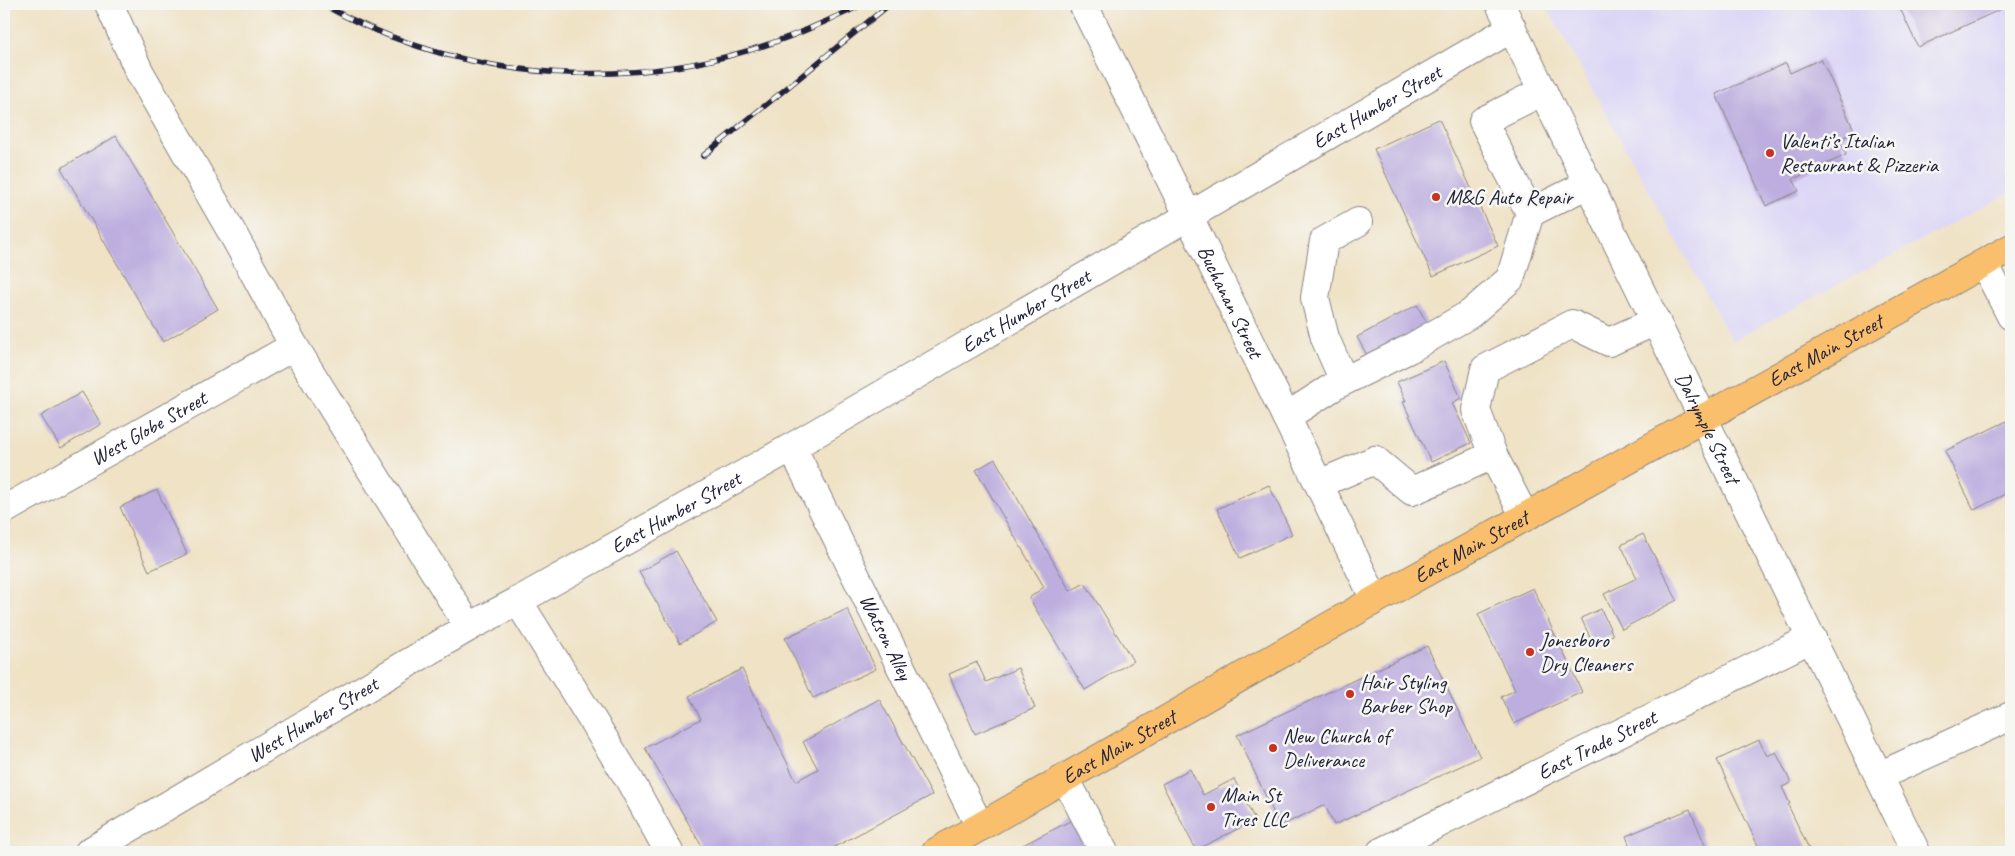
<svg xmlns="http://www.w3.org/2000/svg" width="2015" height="856" font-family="Caveat,sans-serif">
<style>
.built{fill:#dcd6f6}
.building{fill:#bdaedf}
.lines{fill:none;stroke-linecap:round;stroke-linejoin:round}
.minor-casing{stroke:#888280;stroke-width:30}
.major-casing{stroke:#888280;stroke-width:30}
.minor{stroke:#fff;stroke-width:28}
.major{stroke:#f9bf6d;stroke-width:28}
.rail-casing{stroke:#22223b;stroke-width:5.5}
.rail{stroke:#f6f6f2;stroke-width:4;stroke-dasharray:11;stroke-linecap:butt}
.poi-dot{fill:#c8321e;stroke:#f6f6f2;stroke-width:2}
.labels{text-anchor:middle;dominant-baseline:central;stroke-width:5;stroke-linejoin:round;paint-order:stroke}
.street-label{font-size:21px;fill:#22223b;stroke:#f6f6f2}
.poi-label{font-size:21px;fill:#22223b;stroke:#f6f6f2;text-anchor:start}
</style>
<rect width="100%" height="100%" fill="#f6f6f2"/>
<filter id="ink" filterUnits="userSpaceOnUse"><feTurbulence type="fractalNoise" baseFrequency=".02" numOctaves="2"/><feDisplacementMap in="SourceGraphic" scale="10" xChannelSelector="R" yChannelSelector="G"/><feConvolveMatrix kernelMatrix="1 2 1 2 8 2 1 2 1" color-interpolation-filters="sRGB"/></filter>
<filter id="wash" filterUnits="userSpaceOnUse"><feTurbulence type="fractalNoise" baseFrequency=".0096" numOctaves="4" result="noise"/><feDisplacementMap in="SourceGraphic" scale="20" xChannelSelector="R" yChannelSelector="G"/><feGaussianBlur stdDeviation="1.12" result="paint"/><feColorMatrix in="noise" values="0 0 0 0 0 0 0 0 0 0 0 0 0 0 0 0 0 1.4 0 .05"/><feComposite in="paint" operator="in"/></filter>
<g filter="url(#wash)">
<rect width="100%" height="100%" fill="#efe2c5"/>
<path class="built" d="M1564 4H2011V192L1732 341 1549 11Z"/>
<g id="blocks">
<path class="building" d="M1898 4H2011V12L2008 6 1918 47Z
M1821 59 1855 132 1839 139 1846 155 1793 179 1799 191 1766 206 1716 94 1786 63 1790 73Z
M1439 119 1498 246 1433 276 1374 149Z
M116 136 218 309 163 342 61 168Z
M1417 305 1429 327 1369 359 1357 337Z
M1444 361 1461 398 1452 403 1471 443 1431 462 1403 402 1406 401 1397 382Z
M82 392 101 424 61 448 41 416Z
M2011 419V491L1974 510 1945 451Z
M995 459 1070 591 1085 583 1133 661 1085 690 1029 598 1044 587 976 470Z
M1269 485 1292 534 1240 558 1217 509Z
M157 490 187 554 149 571 120 507Z
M1643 534 1677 600 1622 629 1604 594 1637 578 1621 545Z
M676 551 717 622 680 643 639 572Z
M1533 588 1582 692 1514 724 1501 697 1515 690 1478 614Z
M847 609 876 669 813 698 785 638Z
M1601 609 1613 635 1593 644 1581 618Z
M1427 646 1480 757 1334 825 1325 805 1280 826 1237 735Z
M977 662 986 682 1018 668 1035 708 975 734 949 674Z
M742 669 796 781 818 769 803 742 879 699 932 795 825 852H705L645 748 701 719 689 696Z
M1759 740 1767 756 1776 752 1791 783 1782 787 1790 804 1788 805 1810 851 1808 852H1761L1717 760Z
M1190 769 1203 795 1234 779 1255 820 1196 850 1162 784Z
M1690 809 1708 852H1632L1626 836Z
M1074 819 1091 852H1009Z"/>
</g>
</g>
<g filter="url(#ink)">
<use href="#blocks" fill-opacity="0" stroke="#888280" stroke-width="1"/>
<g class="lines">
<g class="minor-casing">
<g id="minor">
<path d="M109 4 139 71 234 236 294 346 469 627"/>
<path id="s1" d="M1083 4 1189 217 1375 600"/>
<path id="s2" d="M1500 4 1916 852"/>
<path d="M1530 213 1483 121 1543 91"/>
<path d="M1984 263 2011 316"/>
<path d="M1344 381 1325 338 1315 298 1324 241 1358 222"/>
<path d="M1286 417 1336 385 1409 349 1470 314 1510 279 1530 213 1588 184"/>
<path id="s3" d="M792 447 980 827"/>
<path d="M1319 484 1375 460 1412 491 1493 455"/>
<path id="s4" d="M4 510 294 346"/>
<path d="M1525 517 1493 455 1476 410 1485 369 1572 324 1609 342 1656 321"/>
<path d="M518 601 629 779 669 852"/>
<path d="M1879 776 2011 716"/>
<path d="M1065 778 1104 852"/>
<path id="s5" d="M89 852 469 627 518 601 792 447 1512 28"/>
<path id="s6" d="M1381 852 1812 638"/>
</g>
</g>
<g class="major-casing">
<g id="major">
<path id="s7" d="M936 852 1375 600 2011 248"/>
</g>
</g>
<use href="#minor" class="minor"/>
<use href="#major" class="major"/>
<g class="rail-casing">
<path id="rail" d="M322 4C476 90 661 96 822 23 835 17 850 11 863 4
M703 156 890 4"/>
</g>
<use href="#rail" class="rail"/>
</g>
</g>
<g class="poi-dot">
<circle cx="1770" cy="153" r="5"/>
<circle cx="1436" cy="197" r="5"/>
<circle cx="1530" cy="652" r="5"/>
<circle cx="1350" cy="694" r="5"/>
<circle cx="1273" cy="748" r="5"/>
<circle cx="1211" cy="807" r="5"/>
</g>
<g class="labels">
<g class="street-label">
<text stroke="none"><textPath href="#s5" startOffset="1488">East Humber Street</textPath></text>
<text stroke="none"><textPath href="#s1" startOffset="332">Buchanan Street</textPath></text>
<text stroke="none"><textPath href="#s5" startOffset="1082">East Humber Street</textPath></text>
<text stroke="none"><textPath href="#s7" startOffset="1021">East Main Street</textPath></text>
<text stroke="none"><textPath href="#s4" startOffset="166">West Globe Street</textPath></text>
<text stroke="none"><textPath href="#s2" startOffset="472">Dalrymple Street</textPath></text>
<text stroke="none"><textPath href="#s5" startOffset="678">East Humber Street</textPath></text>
<text stroke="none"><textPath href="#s7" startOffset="616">East Main Street</textPath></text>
<text stroke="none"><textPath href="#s3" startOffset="212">Watson Alley</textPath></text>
<text stroke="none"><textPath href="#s5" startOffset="260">West Humber Street</textPath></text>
<text stroke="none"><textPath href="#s6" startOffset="241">East Trade Street</textPath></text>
<text stroke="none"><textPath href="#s7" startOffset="211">East Main Street</textPath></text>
</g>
<g class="poi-label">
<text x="1780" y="141">Valenti’s Italian<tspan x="1780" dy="24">Restaurant &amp; Pizzeria</tspan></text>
<text x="1446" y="197">M&amp;G Auto Repair</text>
<text x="1540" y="640">Jonesboro<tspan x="1540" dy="24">Dry Cleaners</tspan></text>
<text x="1360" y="682">Hair Styling<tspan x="1360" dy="24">Barber Shop</tspan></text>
<text x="1283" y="736">New Church of<tspan x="1283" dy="24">Deliverance</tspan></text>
<text x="1221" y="795">Main St<tspan x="1221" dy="24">Tires LLC</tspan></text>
</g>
</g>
<rect width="2015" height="856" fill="none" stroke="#f6f6f2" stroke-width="20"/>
</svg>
